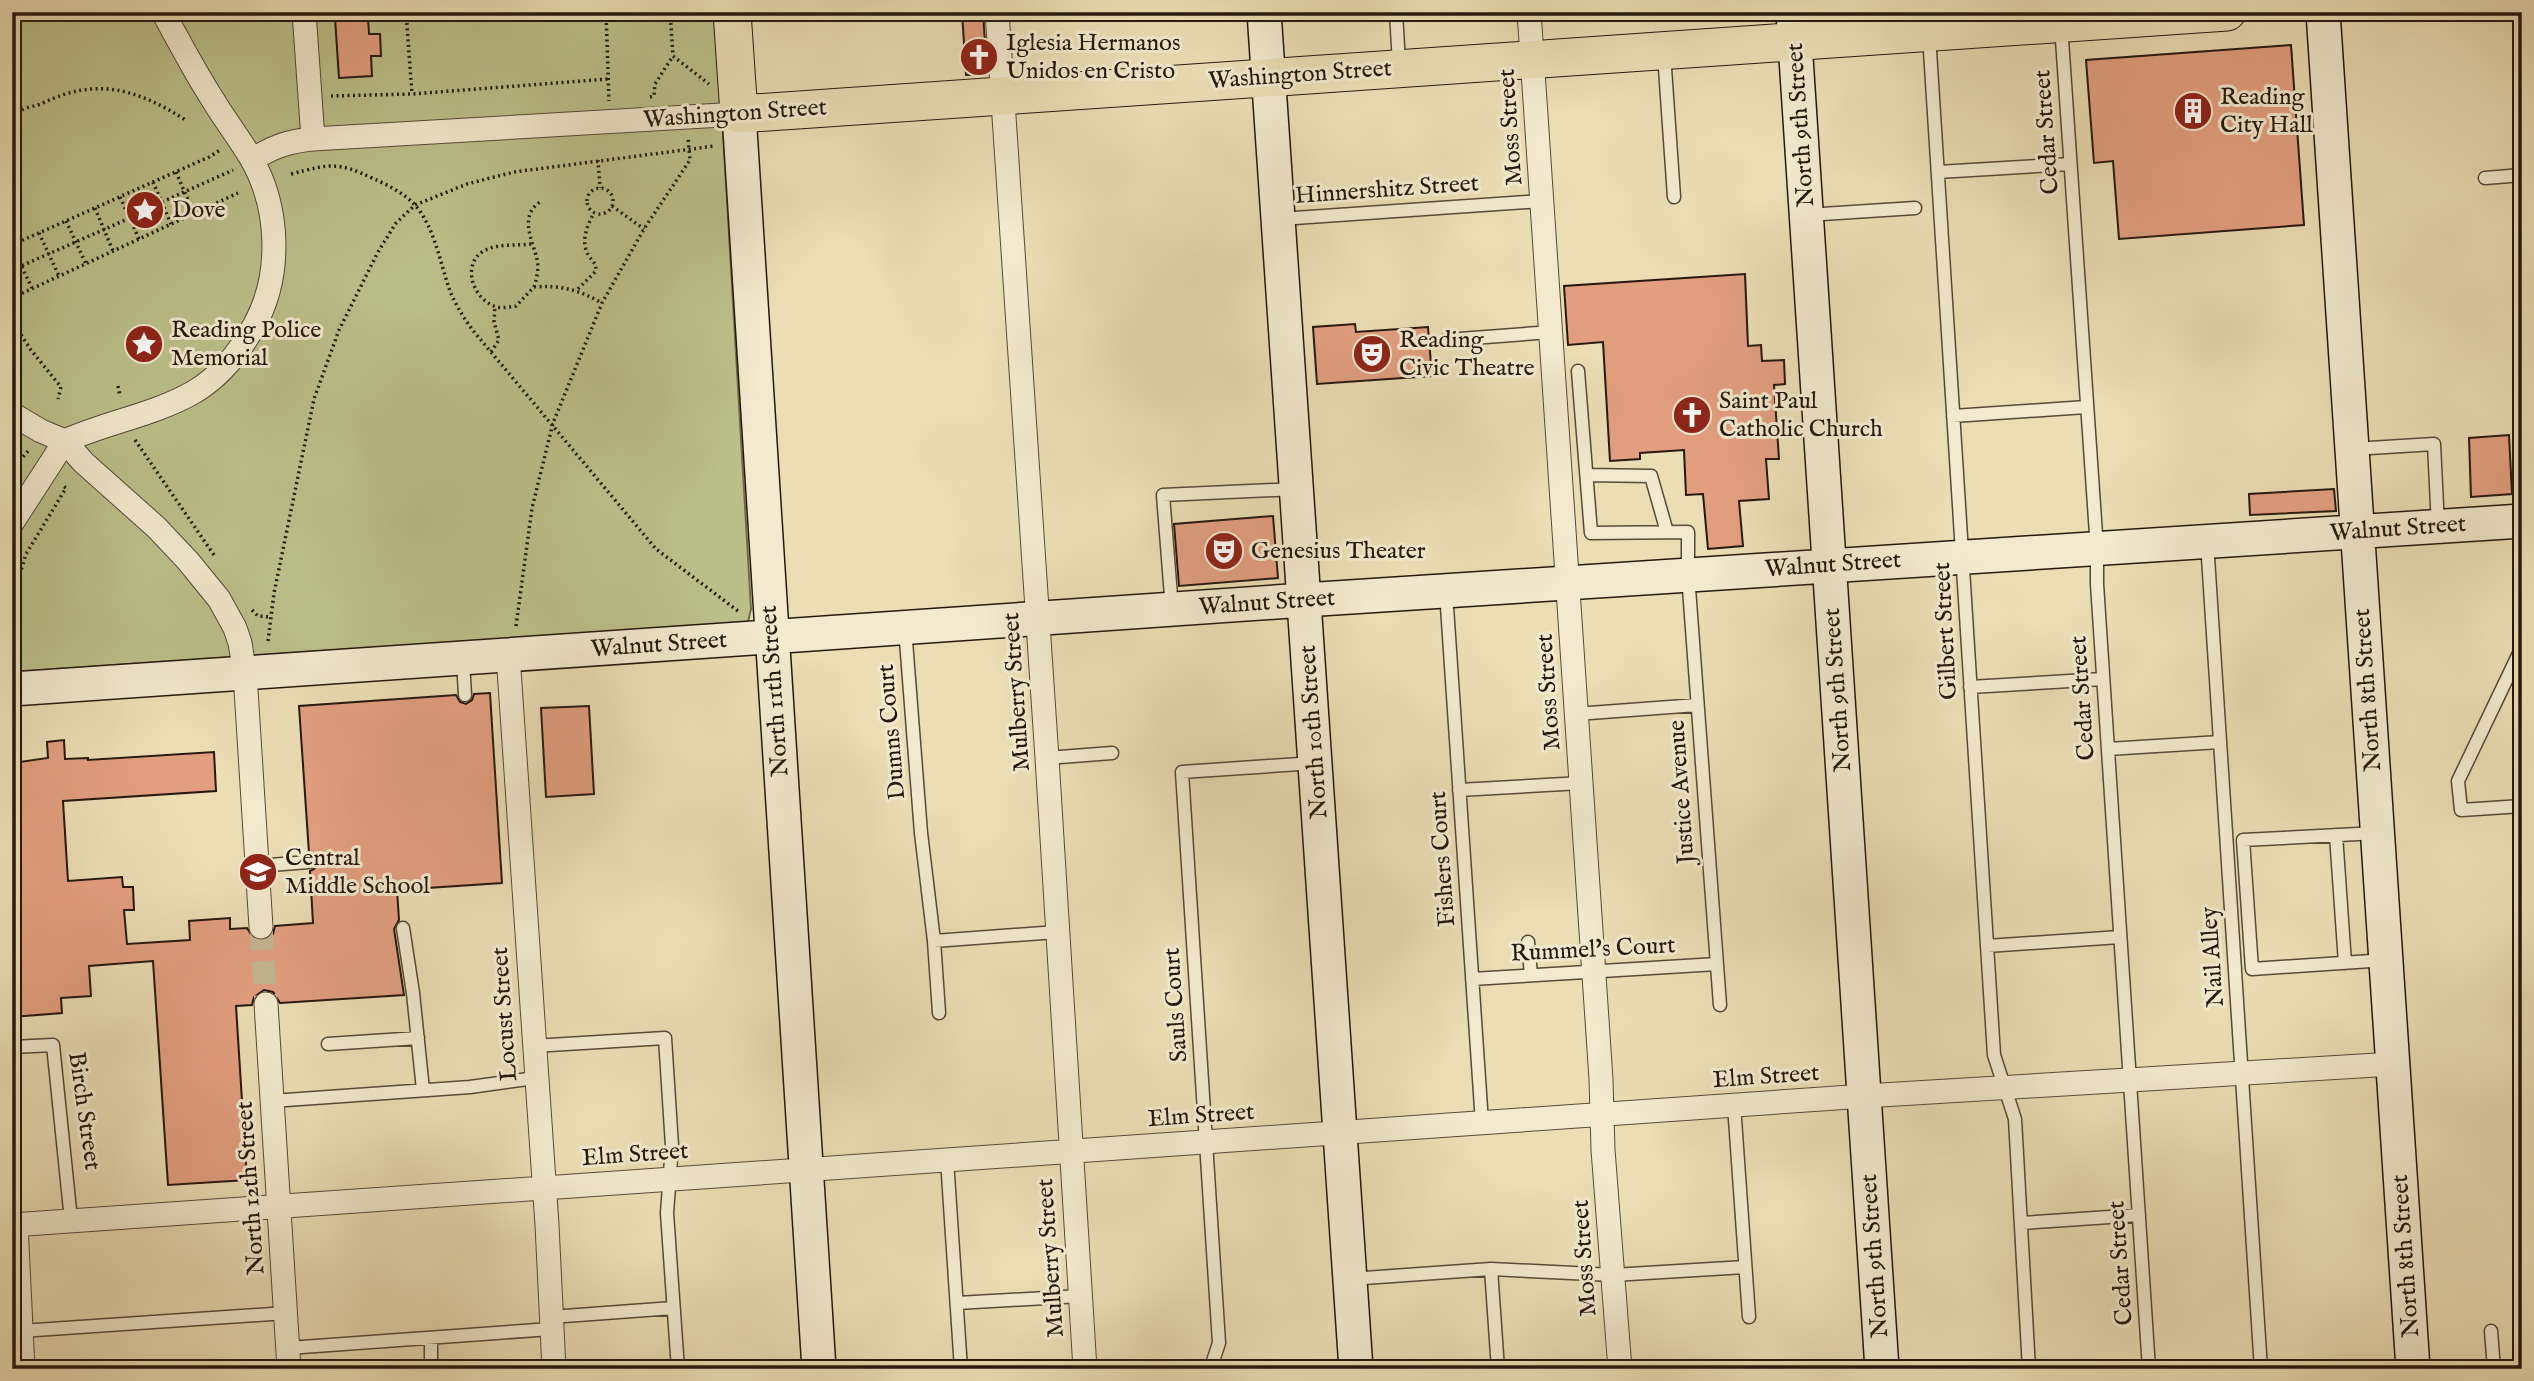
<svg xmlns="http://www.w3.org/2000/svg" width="2534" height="1381" font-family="'IM FELL English',serif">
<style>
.green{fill:#bbc08a;stroke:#706c4c;stroke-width:2}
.building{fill:#e29f80;stroke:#26180e;stroke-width:2}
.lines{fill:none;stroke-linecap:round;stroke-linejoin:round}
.street-tunnel{stroke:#c4b693;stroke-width:23;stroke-dasharray:23 11;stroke-linecap:butt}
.lane-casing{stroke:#574938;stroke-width:15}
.street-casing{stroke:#574938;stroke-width:25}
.secondary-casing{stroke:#26180e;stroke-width:36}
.primary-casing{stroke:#26180e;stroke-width:39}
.path{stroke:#26180e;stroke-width:3.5;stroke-dasharray:2 3.5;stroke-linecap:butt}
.lane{stroke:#f2e9ce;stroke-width:12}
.street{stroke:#f2e9ce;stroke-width:23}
.secondary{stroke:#f2e9ce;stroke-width:33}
.primary{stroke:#ebddb4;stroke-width:37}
.labels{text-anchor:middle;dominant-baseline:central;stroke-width:6;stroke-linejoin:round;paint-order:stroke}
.poi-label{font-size:24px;fill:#26180e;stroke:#f2e9ce;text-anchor:start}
.street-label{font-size:24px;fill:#26180e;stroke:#f2e9ce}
</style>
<rect width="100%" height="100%" fill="#ebddb4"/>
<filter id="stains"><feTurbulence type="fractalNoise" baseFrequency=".00286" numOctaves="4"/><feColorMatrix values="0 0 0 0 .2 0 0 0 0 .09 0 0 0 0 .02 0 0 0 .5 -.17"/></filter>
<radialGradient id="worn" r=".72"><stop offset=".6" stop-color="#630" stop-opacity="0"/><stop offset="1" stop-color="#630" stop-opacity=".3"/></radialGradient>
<path class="green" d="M12 12H716L751 609 748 622 12 672Z"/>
<path class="building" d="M962 12H983L987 74 966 75Z
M368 16 369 34H380L381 56H371L372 76 339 78 335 18Z
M2291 45 2304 225 2119 239 2113 161 2094 163 2086 60Z
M1745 274 1748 346 1761 345 1762 361 1784 360 1785 384 1774 385 1779 459H1766L1769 499 1739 501 1743 546 1708 549 1703 494 1686 495 1684 450 1640 453V459L1610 461 1603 342 1568 345 1564 286Z
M1355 324 1356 332 1428 327 1432 376 1317 384 1313 327Z
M2509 435 2512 494 2471 497 2469 438Z
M2334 489 2336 511 2250 515 2249 494Z
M1273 516 1278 578 1179 586 1174 524Z
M490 693 502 883 397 890 399 920 394 929 404 995 280 1003 273 992 264 990 254 997 252 1005 236 1006 247 1180 168 1185 153 961 89 966 91 996 61 998 62 1013 12 1017V763L48 758 47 742 64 740 65 759 88 758V760L214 752 216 791 63 801 68 881 122 877 123 887H133L134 910H124L127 944 190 940 189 921 230 918V929L247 928 254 939 263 941 273 934 275 926 313 923 310 871 314 869 318 862 316 857 309 853 299 706 456 695 460 702 466 704 472 700 474 694Z
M589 706 594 794 546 797 541 708Z"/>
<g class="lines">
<path class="street-tunnel" d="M261 927 266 1004"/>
<g class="lane-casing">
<path id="lane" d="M1396 12 1399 64
M2061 25 2097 549V584L2149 1369
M1929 35 1994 1055 2015 1119 2029 1369
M1664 54 1674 197
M1938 172 2070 164
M2485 178 2522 175
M1807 215 1915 208
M1280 219 1542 201
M1446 340 1551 332
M1578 371 1591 533 1688 532V575L1720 1005
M1953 416 2086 407
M2353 449 2434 444 2438 526
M1587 475 1651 476 1667 532
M2207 542 2261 1369
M1446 592 1482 1123
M1172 609 1163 495 1295 489
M905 628 921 833 934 941 939 1013
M2522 647 2458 781 2461 810 2522 806
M463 660 465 695
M1970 687 2103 679
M1576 714 1697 705
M2108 749 2220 742
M1047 758 1112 753
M1459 790 1581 783
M2377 833 2243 840 2252 969 2386 960
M2336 835 2345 963
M257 866 309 862
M403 928 413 993 423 1090
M934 941 1057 932
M1528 942 1531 975
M1987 946 2120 937
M1472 979 1717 964
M328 1044 418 1038
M533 1046 665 1038 672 1146 667 1213 678 1369
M12 1047 53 1045 71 1220
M272 1101 470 1087 535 1078
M1734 1105 1749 1317
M947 1160 961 1369
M2022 1223 2139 1215
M1491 1269 1498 1369
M1350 1279 1491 1269 1613 1275 1745 1267
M957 1303 1080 1296
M551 1317 673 1308
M21 1331 286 1313
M2491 1331 2494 1369
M431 1338V1369
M288 1348 551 1329
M1213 1369V1361L1219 1343 1182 772 1314 763"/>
</g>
<g class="street-casing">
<path id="street" d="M304 12 313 139
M997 12 1047 758 1085 1369
M1529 12 1601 1079 1603 1150 1620 1369
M252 160C272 147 289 141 313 139L739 114
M12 414 41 431 65 441 83 462 157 528 188 561 219 599 235 628 240 643 245 674 261 927
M65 441C107 422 154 415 194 392 221 376 239 353 254 326 282 276 280 208 251 158 239 138 225 120 213 100 195 72 179 42 163 12
M12 523 65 441
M508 655 547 1225 554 1369
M266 1004 289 1369
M16 1224 23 1369
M12 1225 1865 1096 2393 1064"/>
</g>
<g class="secondary-casing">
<path id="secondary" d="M1264 12 1356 1369
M1793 12 1882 1369
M2323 12 2413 1369
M739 114 819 1369
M12 689 1304 600 2522 521"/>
</g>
<g class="primary-casing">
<path id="primary" d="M732 12 739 114 2227 12"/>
</g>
<path class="path" d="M406 12 412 94
M606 12 609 101
M670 12 673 56
M12 20 13 12
M331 96 412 94 608 79
M650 97 654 96 655 84 673 56 709 84
M12 108 21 111
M12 123C16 120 18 113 22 110 27 107 37 106 43 103 98 76 139 90 187 121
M598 160 600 188
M176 172 194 214
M291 174C330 164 337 161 374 179 388 185 405 194 415 205 435 228 440 263 450 291 456 306 465 320 475 333L656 549 738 611
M153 182 171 224
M587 201a13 13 0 1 1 26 0a13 13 0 1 1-26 0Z
M120 197 139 239
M162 202 233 170
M612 206 644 229
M95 208 113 251
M66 221 86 264
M39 233 59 276
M531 244C516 246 495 243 482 252 462 266 473 298 494 306 501 309 509 307 516 306L534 287C561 285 579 290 602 303
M12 245 209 157 220 150
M12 247 32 288
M12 270 130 218
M534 287C537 278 539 268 537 259 532 239 519 216 540 202
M578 289 596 271C596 263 593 262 589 256 580 243 587 225 594 213
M12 298 238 193
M12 321 31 350 61 387 58 399
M491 352 499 340 494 322 495 306
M118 386 120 397
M135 440 216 558
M12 469 30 449
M12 601 26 554 66 488 62 485
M252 610 258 616 270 617
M516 626 532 508 553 423 602 303 644 229 690 160 688 137
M268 641 274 593 314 399 339 330 378 252 396 223 415 205 467 184 514 172 715 146"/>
<use href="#lane" class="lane"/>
<use href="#street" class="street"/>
<use href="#secondary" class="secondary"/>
<use href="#primary" class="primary"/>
</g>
<defs>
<g id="church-disc" transform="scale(2.0125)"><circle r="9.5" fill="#8f2418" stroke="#f2e9ce"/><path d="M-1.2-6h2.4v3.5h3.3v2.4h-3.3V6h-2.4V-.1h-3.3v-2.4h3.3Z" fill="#fff"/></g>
<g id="building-disc" transform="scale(2.0125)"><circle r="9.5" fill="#8f2418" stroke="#f2e9ce"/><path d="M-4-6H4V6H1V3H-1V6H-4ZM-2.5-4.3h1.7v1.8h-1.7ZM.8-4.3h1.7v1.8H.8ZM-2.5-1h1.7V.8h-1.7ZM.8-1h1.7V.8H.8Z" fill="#fff"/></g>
<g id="sight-disc" transform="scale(2.0125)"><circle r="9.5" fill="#8f2418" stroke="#f2e9ce"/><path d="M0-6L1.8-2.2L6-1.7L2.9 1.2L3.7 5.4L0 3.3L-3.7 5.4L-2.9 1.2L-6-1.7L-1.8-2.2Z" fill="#fff"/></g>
<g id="theatre-disc" transform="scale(2.0125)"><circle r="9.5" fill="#8f2418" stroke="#f2e9ce"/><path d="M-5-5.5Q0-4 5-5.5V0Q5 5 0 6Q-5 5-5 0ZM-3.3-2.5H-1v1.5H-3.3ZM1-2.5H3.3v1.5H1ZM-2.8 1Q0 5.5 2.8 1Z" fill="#fff"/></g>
<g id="school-disc" transform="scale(2.0125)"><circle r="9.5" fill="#8f2418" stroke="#f2e9ce"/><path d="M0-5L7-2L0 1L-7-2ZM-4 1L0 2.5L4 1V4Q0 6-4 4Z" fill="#fff"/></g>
</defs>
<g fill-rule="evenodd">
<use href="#church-disc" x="979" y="57"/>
<use href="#building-disc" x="2193" y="111"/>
<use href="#sight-disc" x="145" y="210"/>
<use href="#sight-disc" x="144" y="344"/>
<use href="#theatre-disc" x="1372" y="354"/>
<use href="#church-disc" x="1692" y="415"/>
<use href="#theatre-disc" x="1224" y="551"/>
<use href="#school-disc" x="258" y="872"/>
</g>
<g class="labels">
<g class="poi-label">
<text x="1006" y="43">Iglesia Hermanos<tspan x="1006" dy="28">Unidos en Cristo</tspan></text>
<text x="2220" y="97">Reading<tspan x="2220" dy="28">City Hall</tspan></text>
<text x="172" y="210">Dove</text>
<text x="171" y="330">Reading Police<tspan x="171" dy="28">Memorial</tspan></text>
<text x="1399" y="340">Reading<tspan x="1399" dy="28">Civic Theatre</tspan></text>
<text x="1719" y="401">Saint Paul<tspan x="1719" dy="28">Catholic Church</tspan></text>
<text x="1251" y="551">Genesius Theater</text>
<text x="285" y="858">Central<tspan x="285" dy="28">Middle School</tspan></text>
</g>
<g class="street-label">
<text transform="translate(1300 75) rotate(-4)">Washington Street</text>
<text transform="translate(735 114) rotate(-4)">Washington Street</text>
<text transform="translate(1801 125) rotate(-94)">North 9th Street</text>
<text transform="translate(1511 127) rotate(-94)">Moss Street</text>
<text transform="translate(2047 132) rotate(-94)">Cedar Street</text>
<text transform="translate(1387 190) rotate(-4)">Hinnershitz Street</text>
<text transform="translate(2398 529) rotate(-4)">Walnut Street</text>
<text transform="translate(1833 565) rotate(-4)">Walnut Street</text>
<text transform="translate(1267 603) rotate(-4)">Walnut Street</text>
<text transform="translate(1946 631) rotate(-93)">Gilbert Street</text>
<text transform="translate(659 645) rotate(-4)">Walnut Street</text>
<text transform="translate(1838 690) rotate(-94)">North 9th Street</text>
<text transform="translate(2368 690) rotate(-94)">North 8th Street</text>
<text transform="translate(775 691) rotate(-94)">North 11th Street</text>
<text transform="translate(1017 692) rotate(-94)">Mulberry Street</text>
<text transform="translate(1549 692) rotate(-94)">Moss Street</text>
<text transform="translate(2083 698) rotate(-94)">Cedar Street</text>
<text transform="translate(892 732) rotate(-95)">Dumns Court</text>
<text transform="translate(1314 732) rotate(-94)">North 10th Street</text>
<text transform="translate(1682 792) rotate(-94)">Justice Avenue</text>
<text transform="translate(1443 859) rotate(-94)">Fishers Court</text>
<text transform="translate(1593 950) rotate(-3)">Rummel's Court</text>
<text transform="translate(2213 957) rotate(-94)">Nail Alley</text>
<text transform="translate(1176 1005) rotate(-94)">Sauls Court</text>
<text transform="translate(505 1014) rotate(-94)">Locust Street</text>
<text transform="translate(1766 1077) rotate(-4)">Elm Street</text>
<text transform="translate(84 1111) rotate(82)">Birch Street</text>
<text transform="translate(1201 1116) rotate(-4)">Elm Street</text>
<text transform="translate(635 1155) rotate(-4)">Elm Street</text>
<text transform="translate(251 1188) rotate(-94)">North 12th Street</text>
<text transform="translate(1875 1256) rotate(-94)">North 9th Street</text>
<text transform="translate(2406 1256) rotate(-94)">North 8th Street</text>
<text transform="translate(1051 1258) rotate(-94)">Mulberry Street</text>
<text transform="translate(1585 1258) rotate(-94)">Moss Street</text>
<text transform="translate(2121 1263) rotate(-94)">Cedar Street</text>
</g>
</g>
<rect width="2534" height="1381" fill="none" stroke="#ebddb4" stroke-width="42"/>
<rect x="14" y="14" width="2506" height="1353" fill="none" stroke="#26180e" stroke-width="3.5"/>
<rect x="21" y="21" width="2492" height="1339" fill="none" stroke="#26180e" stroke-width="2"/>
<rect width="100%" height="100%" filter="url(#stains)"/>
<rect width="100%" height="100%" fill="url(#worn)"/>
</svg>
